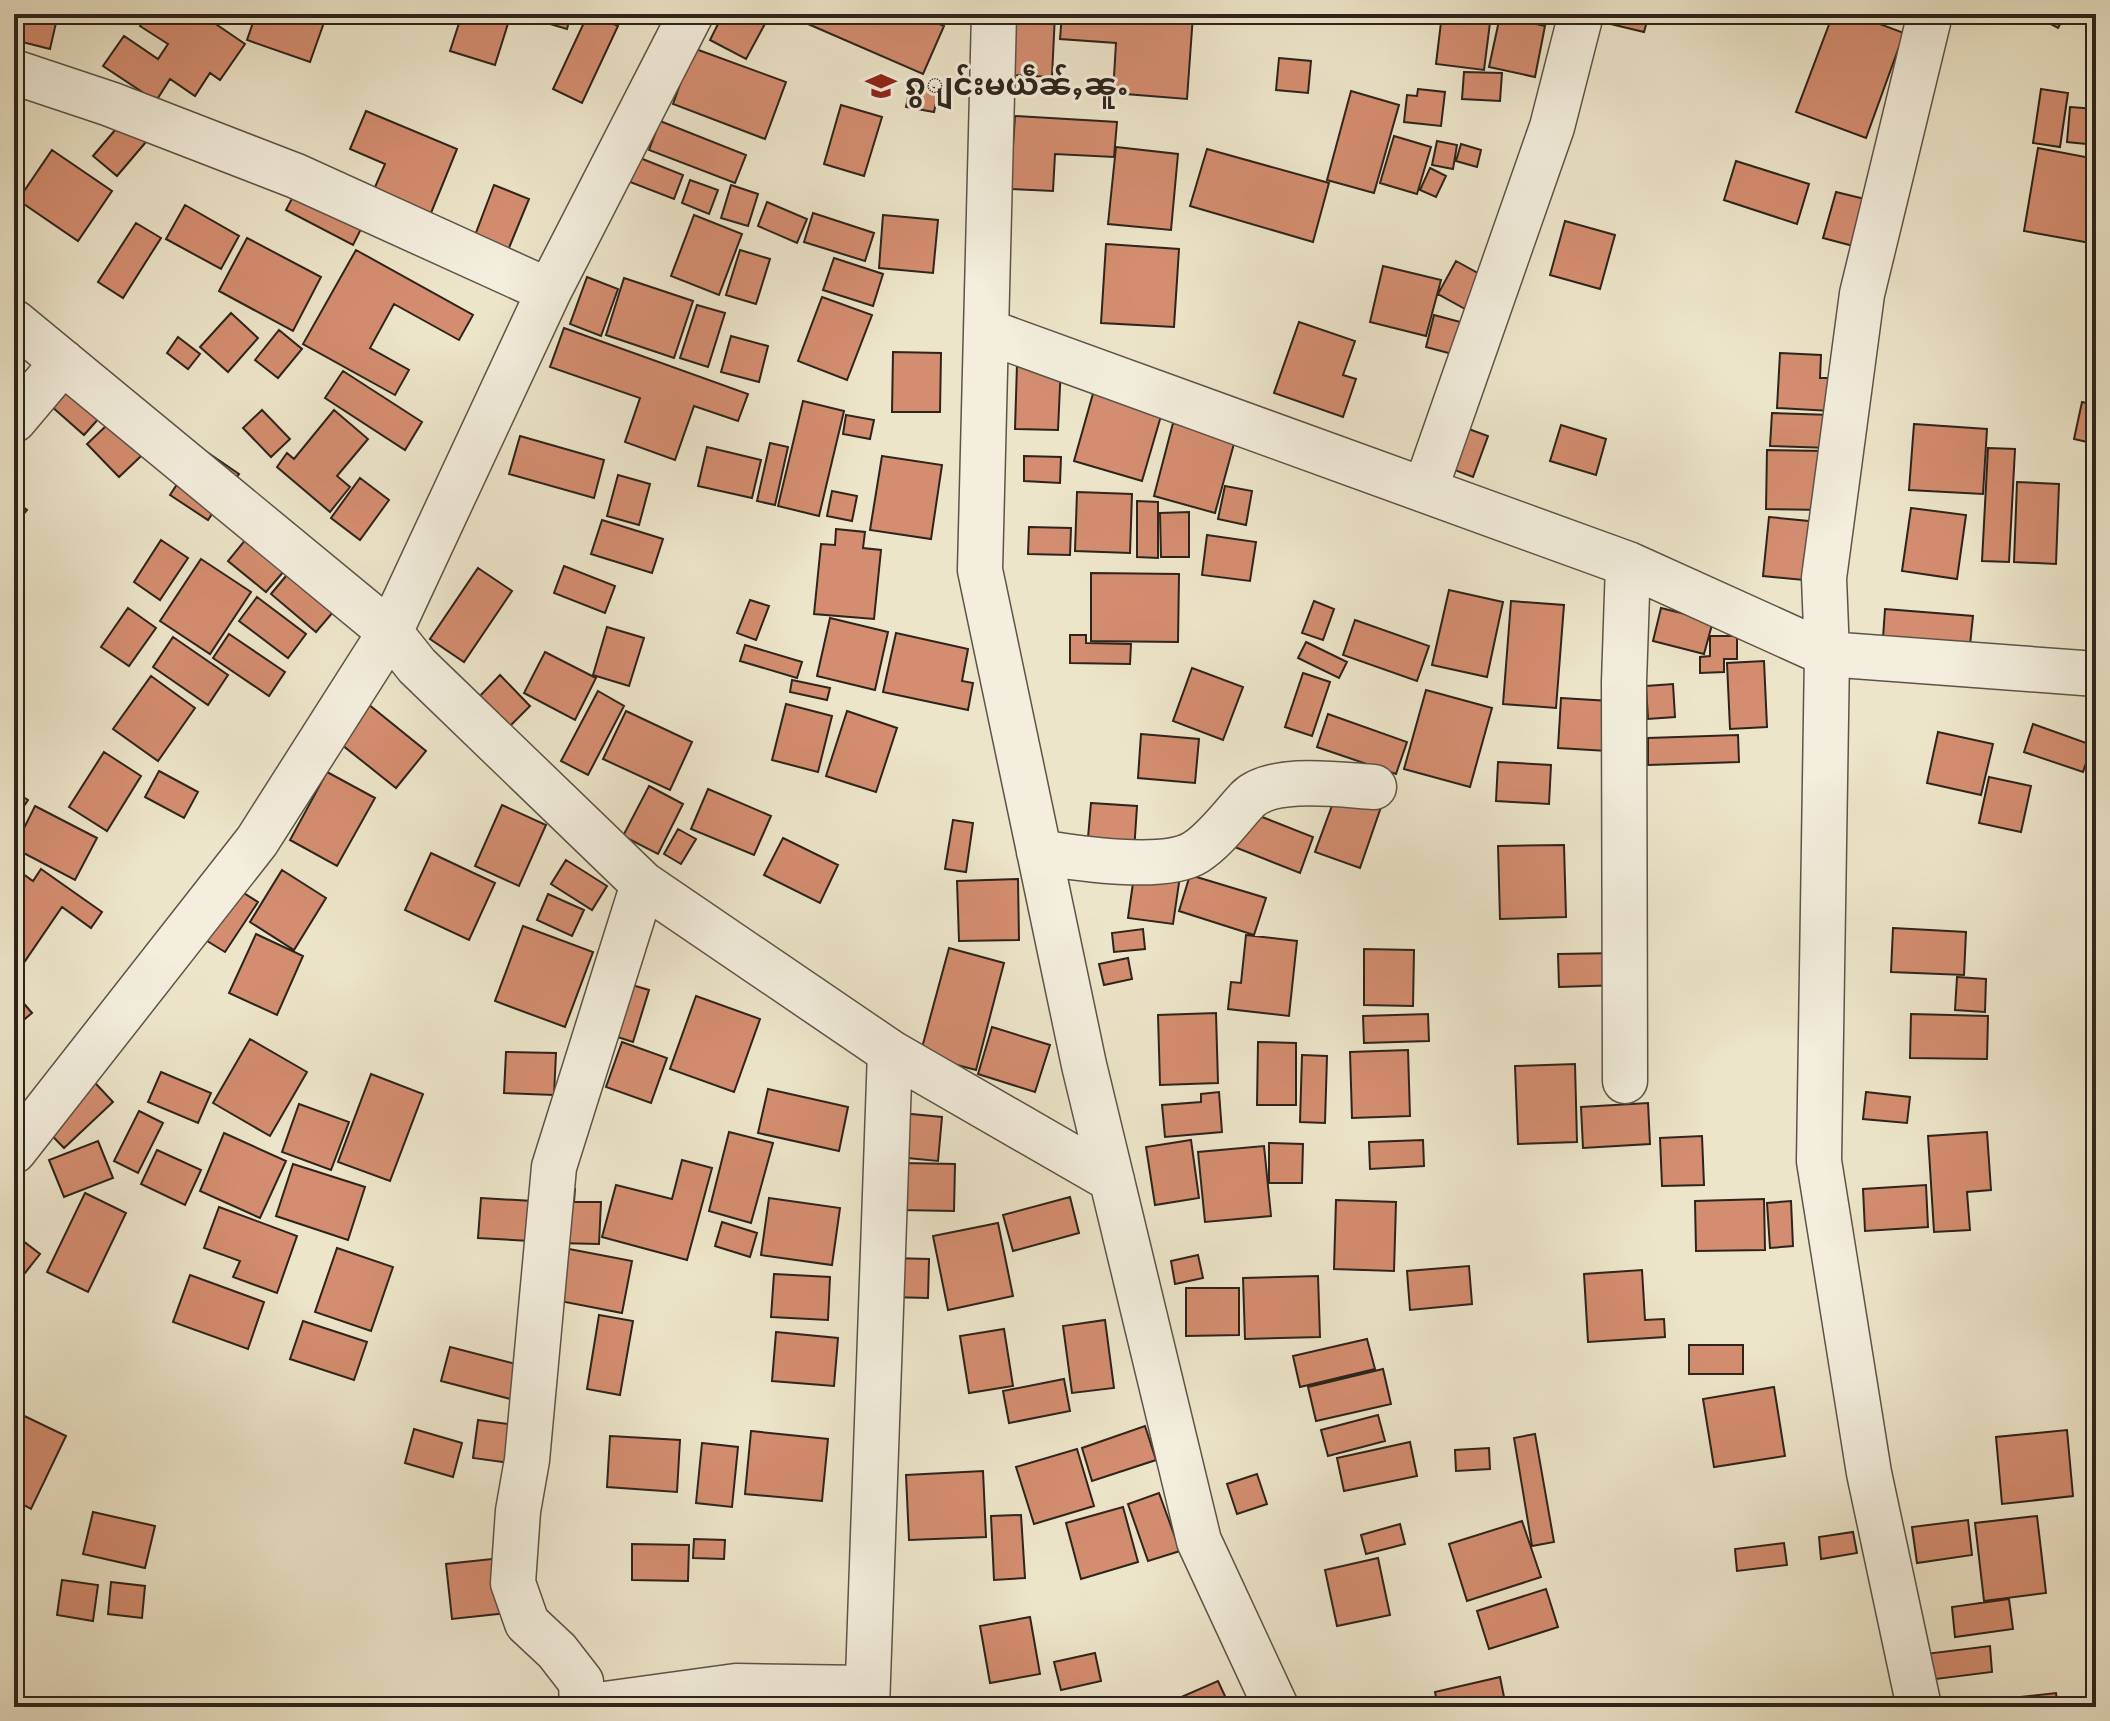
<svg xmlns="http://www.w3.org/2000/svg" width="2110" height="1721" font-family="'Libre Bodoni','Noto Sans Myanmar',serif">
<style>
.building{fill:#d48d70;stroke:#2d241b;stroke-width:2}
.lines{fill:none;stroke-linecap:round;stroke-linejoin:round}
.minor-casing{stroke:#5d5447;stroke-width:47}
.minor{stroke:#f3eedd;stroke-width:44}
.labels{text-anchor:middle;dominant-baseline:central;stroke-width:6;stroke-linejoin:round;paint-order:stroke}
.poi-label{font-size:30px;font-weight:bold;fill:#2d241b;stroke:#f3eedd;text-anchor:start}
</style>
<rect width="100%" height="100%" fill="#ede5ca"/>
<filter id="stains"><feTurbulence type="fractalNoise" baseFrequency=".0025" numOctaves="4"/><feColorMatrix values="0 0 0 0 .2 0 0 0 0 .09 0 0 0 0 .02 0 0 0 .5 -.17"/></filter>
<radialGradient id="worn" r=".72"><stop offset=".6" stop-color="#630" stop-opacity="0"/><stop offset="1" stop-color="#630" stop-opacity=".3"/></radialGradient>
<path class="building" d="M14 14H58L50 49 14 40Z
M149 14H201L245 44 220 80 210 73 195 96 170 79 156 101 103 66 124 36 158 59 168 44 140 26Z
M256 14H327L310 62 247 40Z
M462 14H511L495 65 450 51Z
M516 14H571L567 29Z
M588 14H594L618 26 582 103 553 89Z
M723 14H750L766 22 746 59 710 40Z
M785 14H917L944 26 923 74Z
M1013 14H1055L1052 77 1011 75Z
M1062 14 1193 15 1187 99 1113 93 1116 43 1060 39Z
M1442 14 1491 15 1484 70 1436 64Z
M1508 14H1559L1557 22Z
M1603 14H1649L1644 32 1602 22Z
M1833 14H1853L1904 33 1866 138 1796 112Z
M2032 14H2066L2058 28Z
M1500 16 1545 26 1535 77 1489 67Z
M693 48 786 82 765 139 673 104Z
M1279 58 1311 61 1308 93 1276 90Z
M1464 72 1502 73 1500 101 1462 99Z
M911 83 939 89 934 112 906 107Z
M1418 89 1445 92 1441 126 1404 122 1407 95 1417 96Z
M2041 89 2068 93 2060 147 2033 143Z
M1351 91 1399 105 1374 193 1327 180Z
M841 105 882 117 864 176 824 164Z
M2070 107 2096 109V145L2067 142Z
M366 111 457 149 429 218 372 194 385 164 350 149Z
M127 116 151 136 117 176 93 156Z
M1015 116 1117 122 1114 157 1055 154 1053 191 1010 189Z
M660 121 746 155 735 183 649 150Z
M1394 136 1431 147 1417 194 1380 183Z
M1437 141 1457 145 1453 169 1432 165Z
M1461 144 1481 150 1477 167 1456 161Z
M1116 147 1178 154 1171 230 1108 224Z
M2038 148 2096 159V244L2024 231Z
M1207 149 1329 183 1313 242 1190 206Z
M52 150 112 191 78 241 18 200Z
M640 158 683 175 674 199 630 182Z
M1736 161 1809 184 1797 224 1724 200Z
M1430 168 1446 176 1436 197 1420 190Z
M690 180 718 190 709 214 682 203Z
M299 185 366 219 353 245 286 210Z
M494 185 529 199 504 260 471 246Z
M731 185 758 194 748 226 721 218Z
M1836 192 1869 200 1857 247 1823 238Z
M767 202 807 219 797 243 758 226Z
M185 205 239 236 221 269 166 239Z
M813 213 874 233 865 261 804 242Z
M694 215 742 234 719 295 671 276Z
M883 215 938 220 933 273 879 268Z
M1565 221 1615 235 1600 289 1550 275Z
M136 223 161 238 123 298 98 282Z
M247 238 321 277 293 331 219 291Z
M1106 244 1179 249 1174 327 1101 323Z
M356 250 473 315 459 340 394 304 370 348 409 370 395 395 303 344Z
M740 250 770 259 756 304 726 295Z
M834 258 883 274 873 306 823 290Z
M1456 261 1483 276 1465 309 1438 294Z
M1383 266 1441 280 1426 336 1370 322Z
M587 277 618 289 601 336 570 324Z
M624 278 693 301 674 358 606 335Z
M822 297 872 315 847 380 798 361Z
M697 305 725 313 708 367 680 358Z
M231 313 258 338 228 372 200 347Z
M1434 315 1464 323 1456 355 1426 347Z
M1299 322 1355 341 1343 375 1356 379 1343 417 1274 393Z
M564 328 748 394 738 421 694 406 675 460 625 442 640 398 550 367Z
M279 330 302 349 278 378 255 360Z
M731 336 768 346 759 382 721 372Z
M178 337 200 354 188 369 167 353Z
M893 352 941 353 940 412H892Z
M1780 353 1821 355 1820 378H1833L1831 411 1777 408Z
M1017 364 1061 365 1058 430 1015 429Z
M85 370 116 399 84 435 51 406Z
M343 371 422 422 405 450 325 398Z
M1094 390 1163 409 1142 481 1074 461Z
M803 401 844 411 819 516 778 506Z
M2082 402 2096 405V444L2074 439Z
M127 406 159 439 119 477 87 444Z
M262 410 290 439 271 457 243 428Z
M334 410 368 439 337 476 350 487 330 512 277 467 287 453 294 459Z
M1772 413 1831 415 1830 448 1770 446Z
M846 415 874 420 870 439 843 434Z
M1173 423 1235 440 1215 513 1154 496Z
M1914 424 1987 429 1983 494 1909 490Z
M1561 425 1606 439 1596 475 1550 461Z
M1466 428 1488 436 1473 477 1452 469Z
M520 436 604 460 594 498 509 474Z
M770 443 788 447 775 505 757 501Z
M707 447 761 460 752 498 698 486Z
M201 448 239 474 208 520 170 495Z
M1988 448 2015 449 2009 562 1982 561Z
M1767 450 1826 451 1825 510 1766 509Z
M882 456 942 465 931 539 870 530Z
M1024 456 1061 457 1060 483 1024 481Z
M618 475 650 484 639 525 607 516Z
M360 478 389 500 360 540 331 518Z
M2017 482 2059 484 2056 564 2014 562Z
M1225 486 1252 491 1246 525 1218 519Z
M832 491 857 496 852 521 827 516Z
M1077 492 1132 494 1130 553 1075 551Z
M14 500 27 510 14 526Z
M1137 501 1158 502V558L1137 557Z
M1911 508 1966 515 1957 579 1902 571Z
M269 511 308 543 266 592 228 561Z
M1189 512V557H1161L1160 513Z
M1769 517 1819 522 1814 581 1763 576Z
M602 520 663 539 652 573 591 554Z
M1029 527 1071 528 1070 555 1028 554Z
M836 529 865 532 863 548 881 550 874 619 814 614 821 544 835 545Z
M1207 535 1256 542 1250 581 1202 575Z
M161 540 188 558 160 600 134 582Z
M311 546 356 585 316 632 271 594Z
M201 559 251 592 210 654 160 621Z
M564 566 615 586 605 613 554 593Z
M478 568 512 591 464 662 430 639Z
M1091 573 1179 574 1178 642 1091 641Z
M1449 590 1503 602 1487 677 1432 665Z
M257 597 306 634 288 658 239 621Z
M750 600 769 606 756 640 737 633Z
M1314 601 1334 609 1323 640 1302 633Z
M1511 601 1564 605 1556 708 1503 704Z
M128 608 156 628 129 666 101 647Z
M1661 608 1713 621 1704 654 1653 641Z
M1885 609 1973 616 1970 645 1883 638Z
M830 618 888 632 875 690 817 676Z
M1355 620 1429 646 1417 681 1343 655Z
M607 627 644 638 629 686 593 675Z
M896 633 968 649 962 681 973 683 968 710 883 692Z
M229 634 285 672 269 696 213 658Z
M1070 635H1086V643L1131 644 1130 664 1070 663Z
M1710 636H1737V659H1724V672L1700 673V657L1710 656Z
M173 637 228 675 208 705 153 667Z
M1306 642 1347 662 1339 678 1298 658Z
M745 645 802 662 797 678 740 661Z
M545 652 596 678 575 720 524 693Z
M1764 661 1767 727 1730 729 1727 663Z
M1192 668 1243 687 1223 740 1173 721Z
M1303 673 1330 682 1312 736 1285 727Z
M500 675 530 706 507 729 477 699Z
M151 676 195 708 158 761 113 729Z
M792 680 830 688 827 700 790 692Z
M1673 684 1675 717 1648 719 1646 686Z
M1426 690 1492 708 1470 787 1404 769Z
M352 691 426 751 396 788 322 729Z
M598 691 624 706 588 775 561 761Z
M1561 698 1610 701 1607 751 1558 748Z
M786 704 832 716 818 772 772 760Z
M626 711 692 742 670 790 603 759Z
M847 711 897 728 876 792 826 776Z
M1328 714 1407 742 1396 774 1317 747Z
M2033 724 2092 745 2083 772 2024 752Z
M1938 732 1993 744 1981 795 1927 783Z
M1141 734 1199 739 1195 783 1138 778Z
M1738 735 1739 762 1648 765V738Z
M104 752 141 776 107 831 69 807Z
M1498 762 1551 765 1549 804 1496 801Z
M159 771 198 792 184 818 145 797Z
M327 772 375 798 337 866 290 840Z
M1989 777 2031 786 2021 832 1979 823Z
M649 786 683 804 658 854 623 836Z
M708 789 771 816 754 855 691 829Z
M14 791 28 800 14 821Z
M1337 792 1381 807 1360 868 1315 852Z
M1091 803 1137 806 1134 852 1087 849Z
M502 805 546 825 519 886 475 866Z
M35 806 97 838 75 880 14 848Z
M1247 811 1313 837 1300 873 1232 846Z
M953 820 973 823 966 872 945 869Z
M678 829 696 839 681 864 664 854Z
M783 838 838 865 820 903 764 875Z
M1564 845 1566 917 1500 919 1498 846Z
M431 853 495 883 469 940 405 910Z
M566 860 607 886 592 910 551 884Z
M41 869 102 912 91 928 62 907 23 964 14 958V879L19 871 33 881Z
M1135 869 1180 876 1173 924 1128 918Z
M282 870 326 898 294 950 250 922Z
M1190 875 1266 898 1254 935 1179 911Z
M1018 879 1019 940 959 941 957 881Z
M231 885 258 902 225 952 199 936Z
M548 894 584 910 572 936 537 920Z
M523 926 593 952 565 1027 495 1001Z
M1893 928 1966 932 1964 975 1891 972Z
M1143 929 1145 949 1114 952 1112 933Z
M256 934 303 956 277 1015 229 993Z
M1246 935 1297 941 1289 1016 1228 1009 1231 982 1241 983Z
M949 948 1004 963 976 1070 920 1055Z
M1364 949 1414 950 1413 1006 1364 1005Z
M1620 953 1621 985 1559 987 1558 954Z
M1128 958 1132 979 1104 985 1099 964Z
M1957 977 1986 979 1985 1012 1955 1010Z
M615 980 649 990 633 1042 599 1031Z
M14 992 32 1013 14 1028Z
M696 996 760 1019 734 1092 670 1069Z
M1216 1013 1218 1083 1160 1085 1158 1015Z
M1428 1014 1429 1041 1364 1043 1363 1016Z
M1911 1014 1988 1016 1987 1059 1910 1058Z
M992 1027 1050 1045 1035 1092 978 1074Z
M250 1039 307 1072 270 1136 213 1103Z
M622 1042 667 1058 651 1103 606 1087Z
M1258 1042 1296 1043V1105H1257Z
M1408 1050 1410 1116 1352 1118 1350 1052Z
M506 1052 556 1053 554 1095 504 1093Z
M1302 1055 1327 1056 1325 1123 1300 1122Z
M1575 1064 1577 1142 1518 1144 1515 1066Z
M82 1069 113 1102 64 1148 33 1116Z
M161 1072 211 1093 198 1123 148 1102Z
M371 1074 423 1094 390 1181 338 1162Z
M768 1089 848 1107 839 1151 758 1133Z
M1219 1092 1222 1132 1165 1137 1162 1105 1201 1102V1094Z
M1866 1092 1910 1097 1907 1123 1863 1119Z
M1648 1103 1650 1144 1583 1148 1581 1107Z
M299 1104 349 1122 331 1170 282 1152Z
M139 1111 163 1123 138 1173 114 1161Z
M901 1113 942 1117 938 1161 897 1157Z
M729 1132 773 1143 751 1223 709 1211Z
M1987 1132 1991 1190 1967 1192 1970 1230 1934 1232 1928 1136Z
M224 1133 286 1161 260 1218 200 1191Z
M1702 1136 1704 1185 1662 1186 1660 1138Z
M1191 1140 1199 1198 1155 1205 1146 1147Z
M1423 1140 1424 1166 1370 1169 1369 1142Z
M98 1141 113 1178 64 1197 49 1160Z
M1269 1143 1303 1144 1302 1183H1269Z
M1264 1146 1271 1216 1205 1222 1198 1152Z
M157 1150 201 1170 185 1205 141 1184Z
M682 1160 712 1168 687 1260 602 1237 616 1185 672 1199Z
M901 1163 955 1164 954 1211 900 1210Z
M293 1164 365 1187 348 1240 276 1216Z
M1926 1185 1928 1227 1865 1231 1863 1189Z
M557 1189H575L574 1202H601L599 1244 556 1243Z
M85 1193 126 1213 88 1292 47 1272Z
M1070 1197 1079 1233 1013 1251 1003 1215Z
M481 1198 550 1202 547 1242 478 1238Z
M769 1198 840 1208 832 1265 761 1255Z
M1764 1199 1765 1250 1696 1251 1695 1201Z
M1336 1200 1396 1202 1394 1271 1334 1269Z
M1791 1201 1793 1246 1770 1248 1767 1203Z
M219 1207 297 1236 277 1293 233 1277 240 1261 204 1248Z
M722 1222 757 1233 750 1257 715 1246Z
M998 1223 1013 1296 948 1310 933 1236Z
M14 1234 40 1254 14 1287Z
M337 1248 393 1267 371 1331 315 1312Z
M569 1249 632 1261 622 1313 560 1301Z
M1198 1255 1203 1278 1175 1284 1171 1261Z
M892 1258 929 1259 928 1298 890 1297Z
M1469 1266 1472 1304 1410 1310 1407 1271Z
M1642 1270 1645 1320 1664 1319 1665 1337 1588 1342 1584 1274Z
M774 1274 830 1277 828 1320 771 1317Z
M190 1275 264 1302 248 1349 173 1322Z
M1318 1276 1320 1337 1245 1339 1243 1278Z
M1186 1288H1239V1335L1186 1336Z
M599 1315 633 1321 620 1395 587 1389Z
M1105 1320 1114 1388 1072 1393 1063 1326Z
M303 1321 367 1342 354 1380 290 1359Z
M1004 1329 1013 1386 969 1393 960 1336Z
M776 1332 838 1338 834 1386 772 1381Z
M1367 1339 1375 1369 1300 1387 1293 1356Z
M1689 1345H1743V1374H1689Z
M450 1347 531 1368 522 1402 441 1381Z
M1383 1369 1391 1404 1316 1421 1308 1387Z
M1064 1379 1070 1411 1009 1423 1003 1391Z
M1774 1387 1785 1456 1714 1467 1703 1399Z
M14 1411 66 1436 31 1509 14 1500Z
M1378 1415 1385 1441 1328 1456 1321 1430Z
M478 1420 522 1426 517 1464 473 1458Z
M1145 1426 1156 1460 1092 1481 1082 1448Z
M414 1429 462 1443 453 1477 405 1463Z
M2067 1430 2073 1496 2002 1504 1996 1437Z
M751 1431 828 1439 822 1501 745 1494Z
M1535 1434 1554 1542 1532 1546 1514 1438Z
M610 1436 680 1440 677 1492 607 1487Z
M1410 1442 1417 1476 1344 1491 1337 1458Z
M702 1443 738 1447 732 1507 696 1503Z
M1489 1448 1490 1469 1456 1471 1455 1450Z
M1077 1449 1094 1506 1034 1524 1016 1467Z
M983 1471 986 1537 909 1540 906 1475Z
M1257 1474 1267 1504 1237 1514 1227 1484Z
M1159 1493 1180 1551 1148 1561 1128 1504Z
M1123 1507 1138 1562 1081 1579 1066 1523Z
M93 1512 155 1526 145 1568 83 1554Z
M1021 1515 1025 1578 994 1580 991 1516Z
M2037 1516 2046 1593 1984 1601 1975 1523Z
M1968 1520 1972 1555 1917 1563 1912 1527Z
M1522 1521 1541 1577 1467 1601 1449 1544Z
M1400 1524 1405 1544 1366 1554 1361 1535Z
M1853 1532 1857 1553 1821 1559 1819 1537Z
M694 1539 725 1540 724 1559 693 1558Z
M1784 1543 1787 1565 1737 1571 1735 1549Z
M632 1544 689 1545 688 1581 632 1580Z
M501 1558 507 1613 452 1619 446 1564Z
M1378 1558 1390 1615 1337 1626 1325 1570Z
M62 1580 98 1585 93 1621 57 1615Z
M111 1582 145 1586 142 1618 108 1614Z
M1546 1589 1558 1627 1489 1649 1477 1611Z
M2009 1599 2013 1629 1955 1637 1952 1607Z
M1030 1617 1040 1674 990 1683 980 1626Z
M1990 1646 1992 1672 1928 1680 1925 1654Z
M1095 1653 1101 1681 1061 1690 1054 1662Z
M1500 1677 1506 1707H1438L1435 1692Z
M1218 1681 1230 1707H1183L1179 1698Z
M2056 1693 2058 1707H2004L2003 1699Z"/>
<g class="lines">
<g class="minor-casing">
<path id="minor" d="M994 14 980 570 1084 1065 1199 1541 1276 1707
M14 72 110 104 296 176 549 291
M14 322 390 632 417 666 643 884 890 1052 1112 1180
M986 331 1628 564 1827 654 2096 674
M14 420 63 362
M1425 490 1552 127 1581 14
M1039 852C1075 858 1165 872 1196 852 1216 839 1232 816 1248 799 1273 775 1341 785 1374 787
M1625 1081 1624 682 1628 564
M14 1151 257 841 390 632 549 291 691 14
M582 1707 581 1682 557 1651 527 1623 513 1583 518 1511 527 1460 554 1167 643 884
M583 1707 736 1686 867 1688
M867 1707 890 1052
M1919 1707 1869 1473 1819 1161 1827 654 1824 578 1862 294 1930 14"/>
</g>
<use href="#minor" class="minor"/>
</g>
<defs>
<g id="school-bare" transform="scale(2.4)"><path d="M0-5L7-2L0 1L-7-2ZM-4 1L0 2.5L4 1V4Q0 6-4 4Z" fill="#8f2418" stroke="#f3eedd" stroke-width="2.5" paint-order="stroke"/></g>
</defs>
<g fill-rule="evenodd">
<use href="#school-bare" x="881" y="86"/>
</g>
<g class="labels">
<g class="poi-label">
<text x="905" y="86">ၵွျင်းမယဵၼ်ႇၼူႉ</text>
</g>
</g>
<rect width="2110" height="1721" fill="none" stroke="#ede5ca" stroke-width="48"/>
<rect x="16" y="16" width="2078" height="1689" fill="none" stroke="#2d241b" stroke-width="4"/>
<rect x="24" y="24" width="2062" height="1673" fill="none" stroke="#2d241b" stroke-width="2"/>
<rect width="100%" height="100%" filter="url(#stains)"/>
<rect width="100%" height="100%" fill="url(#worn)"/>
</svg>
